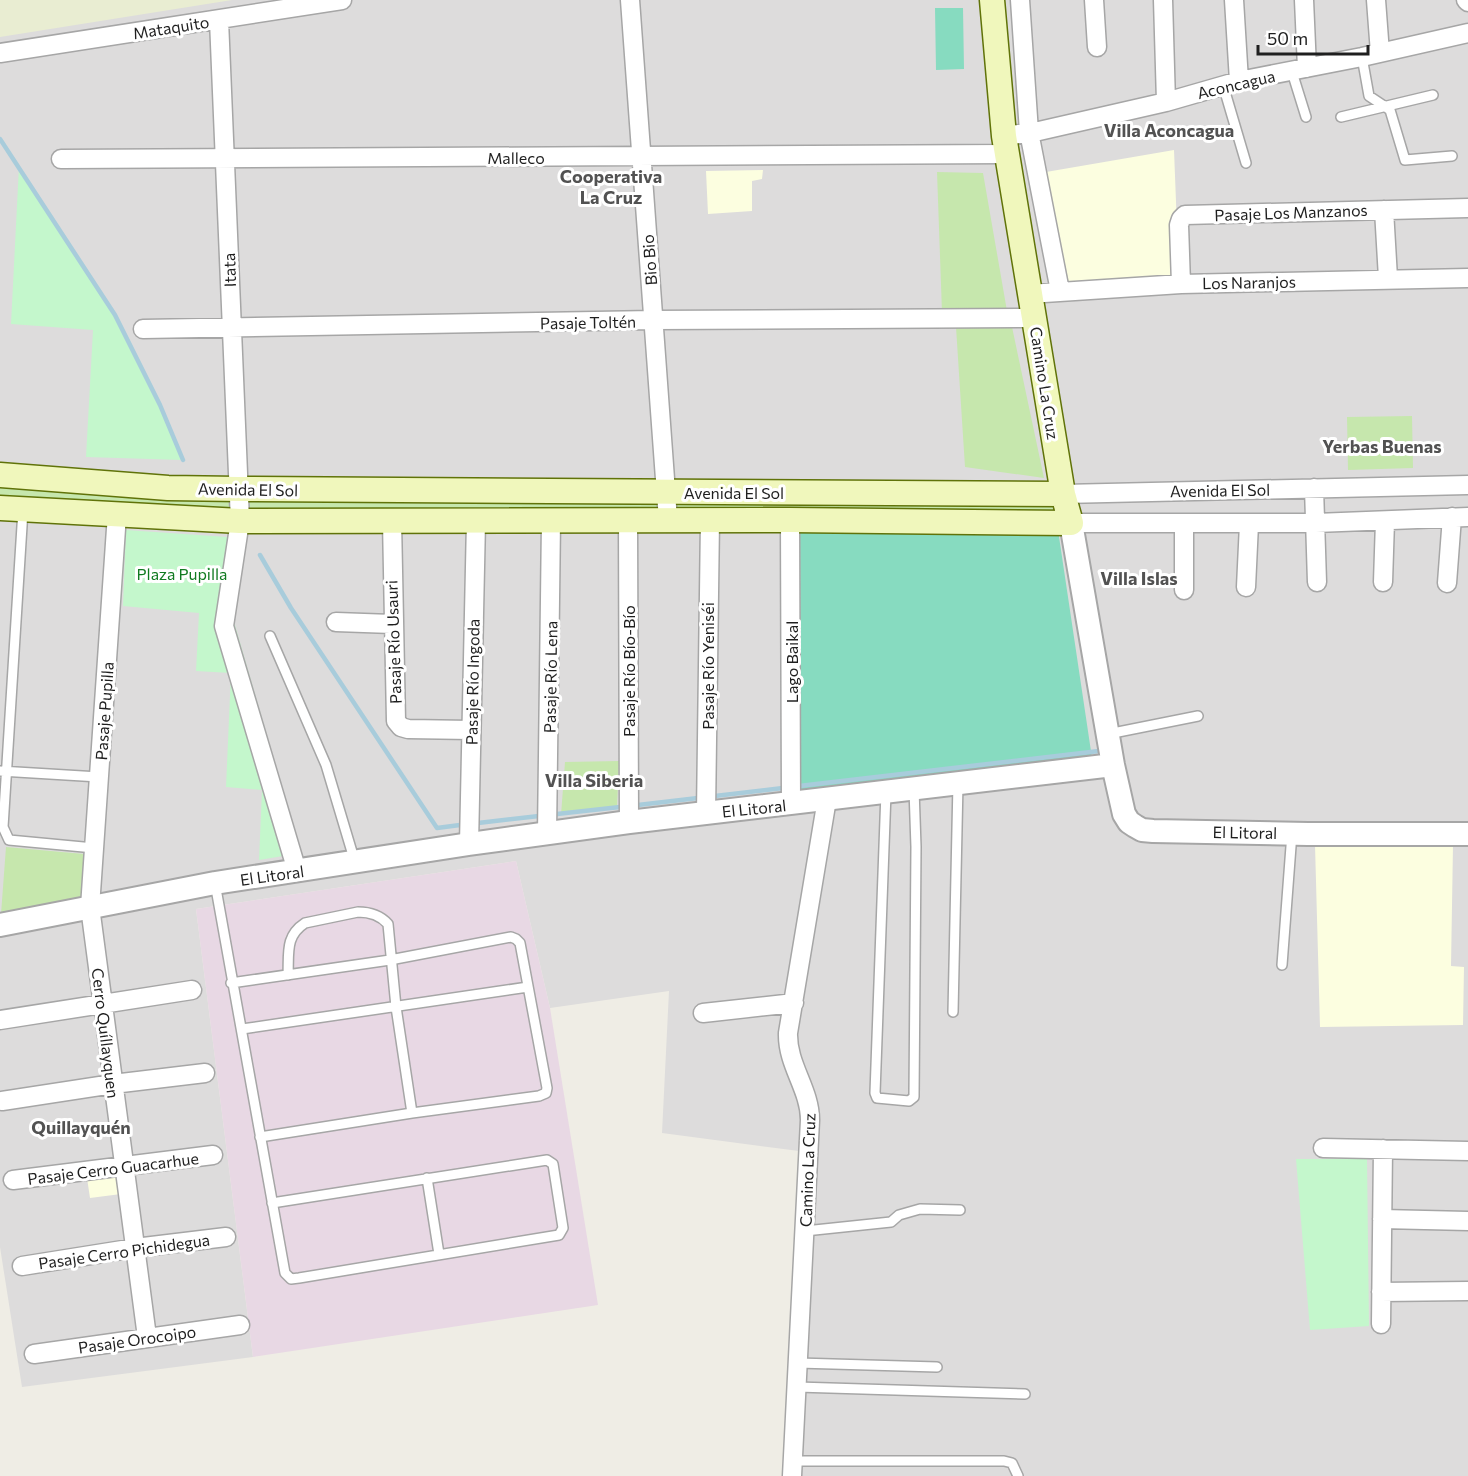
<svg xmlns="http://www.w3.org/2000/svg" width="1468" height="1476" font-family="Commissioner,sans-serif">
<style>
.residential{fill:#dddcdc}
.industrial{fill:#e8d8e4}
.education{fill:#fcfee0}
.farmland{fill:#e9edd2}
.grass{fill:#c6e7ad}
.park{fill:#c4f7cc}
.pitch{fill:#87dbc0}
.lines{fill:none;stroke-linecap:round;stroke-linejoin:round}
.stream{stroke:#a8ccdb;stroke-width:4.5}
.service-casing{stroke:#a6a6a6;stroke-width:12}
.minor-casing{stroke:#a6a6a6;stroke-width:21}
.tertiary-casing{stroke:#a6a6a6;stroke-width:26}
.secondary-casing{stroke:#607309;stroke-width:27}
.service{stroke:#fff;stroke-width:9}
.minor{stroke:#fff;stroke-width:18}
.tertiary{stroke:#fff;stroke-width:22}
.secondary{stroke:#f0f7bc;stroke-width:24}
.labels{text-anchor:middle;dominant-baseline:central;stroke-width:6;stroke-linejoin:round;paint-order:stroke}
.street-label{font-size:16px;fill:#1f1f1f;stroke:#fff}
.park-label{font-size:16px;fill:#107a20;stroke:#fff}
.neighbourhood-label{font-size:18px;font-weight:bold;fill:#525252;stroke:#fff}
</style>
<rect width="100%" height="100%" fill="#efede5"/>
<path class="residential" d="M0 0H1468V1476H783L799 1151 662 1133 669 991 550 1008 516 861 196 909 253 1357 22 1387 0 1247Z"/>
<path class="industrial" d="M516 861 550 1008 598 1305 253 1357 196 909Z"/>
<path class="education" d="M1174 150 1179 279 1069 284 1046 172Z
M763 170 762 179 752 181V211L708 214 706 171Z
M1315 845H1453L1451 966 1464 967 1463 1025 1320 1027Z
M119 1175 121 1194 90 1198 87 1178Z"/>
<path class="farmland" d="M0 0H232L0 37Z"/>
<path class="grass" d="M937 172 983 173 1007 311 942 312Z
M956 327H1012L1044 478 965 467Z
M1412 416 1413 468 1348 470 1347 417Z
M0 482 1054 498 1056 514 629 515 0 506Z
M619 761 617 808 561 815 565 762Z
M6 847 84 854 81 900 1 914Z"/>
<path class="park" d="M19 166 115 315 160 405 183 460 86 457 93 330 11 324Z
M126 530 227 537 228 601 301 853 259 860 262 790 226 787 231 673 196 671 199 613 123 606Z
M1296 1159H1367L1369 1326 1310 1330Z"/>
<path class="pitch" d="M935 8H963L964 69 936 70Z
M800 528 1058 530 1092 758 801 800Z"/>
<g class="lines">
<path class="stream" d="M0 139 115 315 160 405 183 460
M260 555 291 608 437 828 460 825
M799 786 1099 751
M715 796 783 788
M638 805 698 798
M557 814 620 807
M478 823 539 816"/>
<g class="service-casing">
<path id="service" d="M1362 57 1369 96 1390 110 1405 160 1452 156
M1292 72 1306 117
M1223 85 1246 163
M1341 117 1433 95
M23 510 3 827 9 840 94 848
M270 636 326 765 355 862
M1108 734 1198 716
M0 771 99 777
M886 792 875 1093 877 1098 909 1101 914 1097 916 847 914 789
M215 883 285 1273 291 1279 299 1278 559 1235 563 1228 553 1164 547 1160 272 1203
M1282 965 1292 833
M288 975C289 953 285 936 305 923L358 912C370 912 380 915 388 924L396 1007 412 1113
M231 983 390 960 511 937 516 939 520 943 547 1088 546 1093 539 1096 412 1113 260 1137
M953 1012 958 783
M242 1029 528 987
M427 1178 439 1254
M805 1231 891 1222 899 1215 920 1209 960 1210
M798 1363 937 1367
M797 1387 1025 1394
M793 1461H1004L1012 1463 1018 1476"/>
</g>
<g class="minor-casing">
<path id="minor" d="M630 0 668 520
M1020 0 1029 132 1060 291
M1094 0 1097 47
M1163 0 1166 102
M1234 0 1239 81
M1304 0 1307 68
M1376 0 1380 53
M1466 0 1468 2
M219 20 240 521 224 626 297 871
M0 53 342 0
M1004 136 1039 131 1166 102 1239 81 1362 57 1468 33
M61 159 1006 154
M1384 210 1388 278
M1181 284 1179 225 1181 219 1185 215 1468 208
M1029 294 1181 284 1468 278
M143 329 653 320 1034 318
M1314 488 1317 582
M1063 494 1468 485
M117 514 90 907 147 1337
M628 520 629 822
M790 520 791 804
M392 521 396 721 401 727 408 729 471 730
M1071 523H1316L1468 517
M1184 525V590
M1383 582 1385 521
M1447 583 1452 517
M1246 587 1249 524
M336 622 392 624
M706 813 710 520
M547 834 551 521
M469 844 476 521
M703 1013 794 1003
M0 1020 192 990
M2 1101 113 1084 205 1073
M1323 1148 1468 1151
M13 1180 213 1155
M1382 1219 1468 1221
M22 1266 135 1248 226 1237
M1381 1292 1468 1291
M1381 1324 1383 1149
M34 1354 240 1325
M792 1476 810 1120C810 1089 787 1065 788 1033L827 799"/>
</g>
<g class="tertiary-casing">
<path id="tertiary" d="M1071 523 1113 765 1124 814 1129 822 1135 826 1142 830 1153 831 1308 834H1468
M0 925 215 883 469 844 629 822 1113 765"/>
</g>
<g class="secondary-casing">
<path id="secondary" d="M0 475 168 488 239 489 1063 494
M0 508 240 521 790 520 1071 523 1063 494 1004 136 992 0"/>
</g>
<use href="#service" class="service"/>
<use href="#minor" class="minor"/>
<use href="#tertiary" class="tertiary"/>
<use href="#secondary" class="secondary"/>
</g>
<g class="labels">
<g class="street-label">
<text transform="translate(171 27) rotate(-9)">Mataquito</text>
<text transform="translate(1236 84) rotate(-13)">Aconcagua</text>
<text x="516" y="157">Malleco</text>
<text transform="translate(1291 212) rotate(-2)">Pasaje Los Manzanos</text>
<text transform="translate(649 260) rotate(-94)">Bio Bio</text>
<text transform="translate(229 270) rotate(-92)">Itata</text>
<text transform="translate(1249 282) rotate(-1)">Los Naranjos</text>
<text transform="translate(588 322) rotate(-1)">Pasaje Toltén</text>
<text transform="translate(1045 383) rotate(81)">Camino La Cruz</text>
<text transform="translate(248 489) rotate(1)">Avenida El Sol</text>
<text transform="translate(1220 490) rotate(-1)">Avenida El Sol</text>
<text x="734" y="492">Avenida El Sol</text>
<text transform="translate(393 642) rotate(-92)">Pasaje Río Usauri</text>
<text transform="translate(791 662) rotate(-90)">Lago Baikal</text>
<text transform="translate(707 666) rotate(-90)">Pasaje Río Yeniséi</text>
<text transform="translate(628 671) rotate(-90)">Pasaje Río Bío-Bío</text>
<text transform="translate(550 677) rotate(-89)">Pasaje Río Lena</text>
<text transform="translate(472 682) rotate(-89)">Pasaje Río Ingoda</text>
<text transform="translate(104 711) rotate(-86)">Pasaje Pupilla</text>
<text transform="translate(754 808) rotate(-6)">El Litoral</text>
<text transform="translate(1245 832) rotate(1)">El Litoral</text>
<text transform="translate(272 875) rotate(-8)">El Litoral</text>
<text transform="translate(106 1033) rotate(83)">Cerro Quíllayquen</text>
<text transform="translate(113 1168) rotate(-7)">Pasaje Cerro Guacarhue</text>
<text transform="translate(807 1170) rotate(-88)">Camino La Cruz</text>
<text transform="translate(124 1251) rotate(-8)">Pasaje Cerro Pichidegua</text>
<text transform="translate(137 1339) rotate(-8)">Pasaje Orocoipo</text>
</g>
<g class="park-label">
<text x="182" y="573">Plaza Pupilla</text>
</g>
<g class="neighbourhood-label">
<text x="1169" y="130">Villa Aconcagua</text>
<text x="611" y="176">Cooperativa<tspan x="611" dy="21">La Cruz</tspan></text>
<text x="1382" y="446">Yerbas Buenas</text>
<text x="1139" y="578">Villa Islas</text>
<text x="594" y="780">Villa Siberia</text>
<text x="81" y="1127">Quillayquén</text>
</g>
</g>
<path d="M1258 45v9h110v-9" fill="none" stroke="#1f1f1f" stroke-width="3"/>
<text x="1267" y="45" font-size="18" fill="#1f1f1f" stroke="#ffffff" stroke-width="4.5" paint-order="stroke">50 m</text>
</svg>
